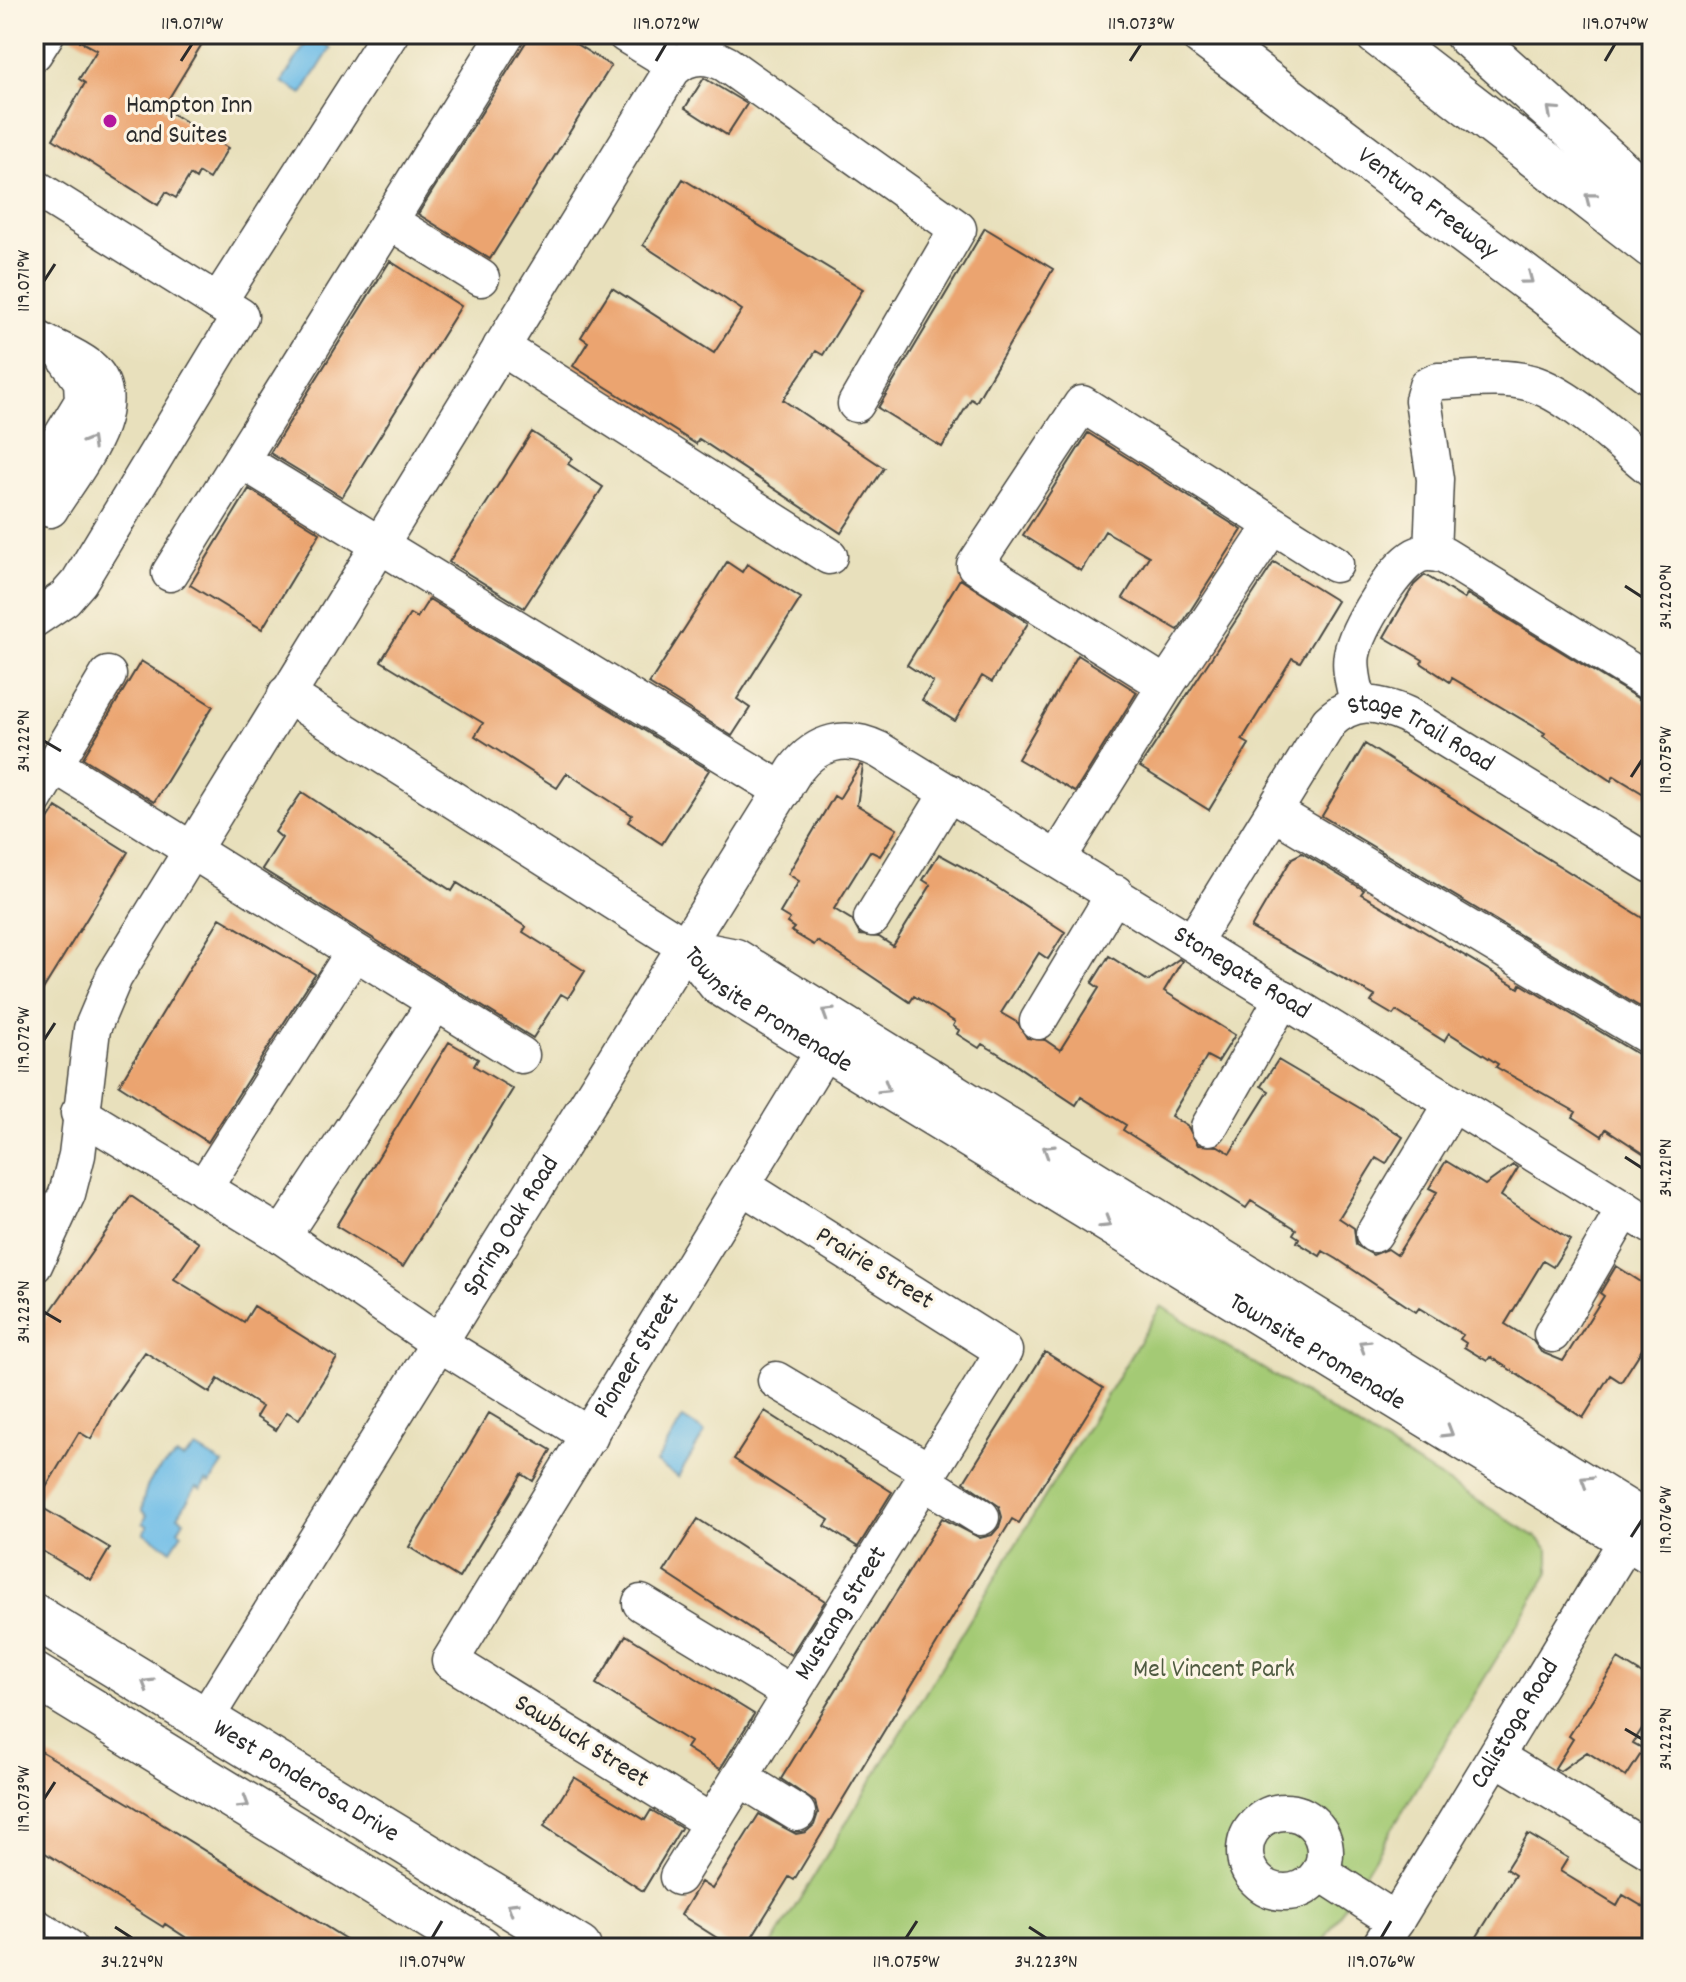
<svg xmlns="http://www.w3.org/2000/svg" width="1686" height="1982" font-family="Dekko,sans-serif">
<style>
.green{fill:#a4ca74;stroke:#687a50;stroke-width:2}
.water{fill:#6cbce7;stroke:#4c7489;stroke-width:2}
.building{fill:#eba46f}
.lines{fill:none;stroke-linecap:round;stroke-linejoin:round}
.minor-casing{stroke:#474641;stroke-width:39}
.major-casing{stroke:#474641;stroke-width:47}
.highway-casing{stroke:#474641;stroke-width:47}
.minor{stroke:#fff;stroke-width:36}
.major{stroke:#fff;stroke-width:44}
.highway{stroke:#fff;stroke-width:44}
.oneway{stroke:#a0a0a0}
.ticks{fill:none;stroke:#2b2b2b;stroke-width:3}
.poi-dot{fill:#b5179e;stroke:#fcf5e5;stroke-width:3}
.labels{text-anchor:middle;dominant-baseline:central;stroke-width:6;stroke-linejoin:round;paint-order:stroke}
.poi-label{font-size:26px;fill:#2b2b2b;stroke:#fcf5e5;text-anchor:start}
.street-label{font-size:26px;fill:#2b2b2b;stroke:#fcf5e5}
.park-label{font-size:26px;fill:#4f5b41;stroke:#fcf5e5}
.neatline{fill:none;stroke:#2b2b2b;stroke-width:3}
.ticks-label{font-size:20px;text-anchor:middle;fill:#2b2b2b}
</style>
<rect width="100%" height="100%" fill="#fcf5e5"/>
<filter id="ink" filterUnits="userSpaceOnUse"><feTurbulence type="fractalNoise" baseFrequency=".0125" numOctaves="2"/><feDisplacementMap in="SourceGraphic" scale="16" xChannelSelector="R" yChannelSelector="G"/><feConvolveMatrix kernelMatrix="1 2 1 2 8 2 1 2 1" color-interpolation-filters="sRGB"/></filter>
<filter id="wash" filterUnits="userSpaceOnUse"><feTurbulence type="fractalNoise" baseFrequency=".006" numOctaves="4" result="noise"/><feDisplacementMap in="SourceGraphic" scale="32" xChannelSelector="R" yChannelSelector="G"/><feGaussianBlur stdDeviation="1.8" result="paint"/><feColorMatrix in="noise" values="0 0 0 0 0 0 0 0 0 0 0 0 0 0 0 0 0 1.4 0 .05"/><feComposite in="paint" operator="in"/></filter>
<g filter="url(#wash)">
<rect width="100%" height="100%" fill="#e8e0bc"/>
<path class="green" d="M1161 1306 1538 1538 1549 1550V1573L1319 1948H770Z"/>
<path class="water" d="M311 35 331 48 302 94 282 82Z
M683 1418 705 1432 678 1477 656 1463Z
M196 1448 223 1464 210 1483 206 1481 201 1489 196 1487 178 1516 184 1520 178 1530 182 1533 171 1550 144 1533 148 1526 143 1523 147 1515 142 1511C143 1485 155 1470 177 1456L183 1459Z"/>
<g id="blocks">
<path class="building" d="M67 34H208L163 108 228 148 209 179 199 173 196 179 190 175 176 198 166 192 158 205 53 139 85 83 79 79 97 50Z
M531 34H560L611 66 490 259 418 214Z
M704 78 747 104 727 135 685 108Z
M683 179 863 289 823 355 816 351 783 400 884 468 841 533 699 439 696 444 573 366 588 342 581 337 612 288 714 353 742 310 643 245Z
M985 228 1053 269 976 402 971 399 942 447 878 408Z
M390 261 461 306 342 497 270 453Z
M532 432 572 458 568 464 603 487 524 608 449 562Z
M1088 433 1242 530 1178 630 1123 598 1149 556 1105 531 1081 571 1023 535Z
M249 489 320 533 262 629 190 585Z
M727 562 742 572 747 564 801 598 737 699 750 708 732 736 649 684Z
M1274 562 1337 601 1300 662 1292 658 1242 740 1249 744 1209 810 1140 767Z
M1425 575 1464 599 1467 594 1652 707V799L1614 776 1611 781 1543 736 1545 733 1452 678 1450 682 1421 663 1423 660 1384 637 1414 585Z
M960 579 1028 623 992 682 982 676 955 721 922 700 933 682 907 665Z
M429 599 709 770 662 844 628 822 632 815 567 773 557 788 475 736 483 723 381 661 410 614 417 618Z
M1078 655 1137 692 1075 792 1018 759Z
M141 661 213 706 154 802 83 758Z
M1365 744 1652 924V1014L1322 816Z
M860 765 863 766 857 805 897 829 880 856 870 851 834 909 852 920 860 935 879 937 893 946 931 885 923 880 939 854 981 877 1065 932 1048 959 1039 953 1001 1013 1018 1023 1027 1038 1045 1040 1060 1050 1099 988 1092 983 1109 956 1148 981 1179 959 1182 961 1164 991 1235 1035 1218 1062 1207 1056 1171 1116 1188 1127 1198 1145 1218 1146 1230 1153 1269 1091 1261 1086 1278 1060 1363 1110 1403 1137 1386 1164 1376 1158 1339 1218 1354 1228 1356 1245 1373 1255 1388 1249 1397 1255 1437 1192 1429 1188 1446 1161 1485 1185 1513 1165 1518 1168 1501 1196 1570 1240 1553 1267 1543 1261 1505 1324 1533 1341 1541 1352 1563 1361 1604 1296 1600 1293 1616 1266 1652 1289V1334L1621 1382 1610 1375 1583 1418 1503 1365 1490 1357 1487 1361 1464 1347 1466 1343 1460 1339 1463 1335 1419 1308 1416 1312 1337 1259 1323 1251 1320 1256 1297 1242 1299 1238 1293 1234 1296 1229 1251 1201 1246 1208 1123 1130 1126 1125 1081 1097 1076 1105 996 1052 982 1044 979 1048 957 1034 959 1030 953 1026 955 1022 914 996 910 1002 831 949 817 941 814 945 791 931 794 928 787 923 790 919 780 913 799 881 788 874 834 796 839 799Z
M302 792 452 891 457 883 526 927 523 932 585 971 568 998 561 994 533 1038 262 869 282 838 275 832Z
M56 807 128 852 34 1004V842Z
M1302 853 1364 890 1361 894 1519 988 1521 984 1641 1056 1652 1059V1159L1606 1129 1602 1136 1573 1117 1576 1112 1496 1067 1498 1064 1449 1033 1444 1041 1396 1011 1393 1015 1371 1002 1375 996 1251 928 1292 858Z
M220 918 315 974 208 1142 119 1085Z
M449 1042 478 1059 474 1066 513 1089 403 1267 336 1226Z
M131 1196 199 1243 174 1279 244 1322 254 1306 337 1358 299 1419 287 1412 276 1430 256 1417 262 1407 218 1379 210 1393 145 1352 110 1402 91 1439 79 1432 36 1504 110 1548 91 1580 34 1546V1335Z
M1045 1352 1103 1388 1019 1523 1012 1519 794 1880 789 1877 745 1948H733L681 1915 701 1882 712 1889 759 1814 796 1834 806 1832 814 1825 818 1813 815 1802 781 1779 942 1518 980 1538 992 1535 999 1527 1002 1517 999 1506 964 1482Z
M765 1411 892 1492 858 1547 825 1526 829 1520 734 1459Z
M489 1413 551 1450 533 1481 522 1474 459 1578 409 1547Z
M698 1519 825 1601 791 1655 664 1572Z
M626 1635 754 1714 720 1769 686 1748 690 1742 596 1684Z
M1618 1659 1652 1680V1713L1633 1743 1644 1749 1626 1777 1587 1752 1560 1771 1555 1768 1573 1739 1569 1736Z
M34 1747 130 1804 360 1948H202L165 1924 163 1927 34 1846Z
M574 1777 645 1820 651 1810 681 1828 643 1891 544 1826Z
M1528 1834 1568 1858 1560 1871 1617 1906 1623 1895 1652 1912V1948H1470L1515 1875 1506 1869Z"/>
</g>
</g>
<g filter="url(#ink)">
<use href="#blocks" fill-opacity="0" stroke="#474641" stroke-width="2"/>
<g class="lines">
<g class="minor-casing">
<g id="minor">
<path d="M625 34 676 65"/>
<path d="M34 53 46 34"/>
<path d="M34 187 240 316 79 582 65 598 34 619"/>
<path d="M389 221 481 278"/>
<path d="M218 302 390 34"/>
<path d="M34 337C52 348 73 354 89 367 133 403 72 473 50 509"/>
<path d="M501 347 829 556"/>
<path d="M241 460 783 791"/>
<path d="M34 482 83 401 82 381 67 360"/>
<path d="M1273 525 1166 685 975 565 1082 404 1335 564"/>
<path d="M1432 553 1435 479 1423 400 1427 386 1438 381C1467 380 1502 375 1531 383 1571 395 1619 443 1652 469"/>
<path d="M170 573 506 34"/>
<path id="s1" d="M286 694 686 947 717 986 1652 1557"/>
<path d="M1358 703C1355 687 1349 670 1352 654 1357 628 1393 569 1416 556 1425 551 1435 553 1445 556L1652 684"/>
<path d="M55 765 521 1055"/>
<path d="M34 799 108 675"/>
<path d="M1274 812 1652 1038"/>
<path d="M1058 858 1166 685"/>
<path d="M872 918 949 792"/>
<path id="s2" d="M1193 942 1329 722C1354 698 1376 702 1407 715L1652 865"/>
<path d="M686 947 736 957 1652 1523"/>
<path d="M1038 1021 1115 893"/>
<path d="M79 1113 282 1236 439 1343 590 1436"/>
<path d="M1209 1127 1283 998"/>
<path d="M203 1189 354 952"/>
<path d="M1374 1234 1453 1103"/>
<path d="M282 1236 436 1002"/>
<path d="M34 1265 67 1194 77 1155 92 1029 114 977 672 70C687 54 708 54 726 64L958 229 856 404"/>
<path d="M1552 1334 1625 1209"/>
<path d="M776 1380 929 1471"/>
<path d="M923 1481 981 1517"/>
<path d="M641 1603 792 1694"/>
<path id="s3" d="M205 1719 795 770C817 741 846 734 879 750L1652 1226"/>
<path d="M1496 1757 1652 1852"/>
<path d="M740 1778 797 1813"/>
<circle cx="1285" cy="1852" r="40"/>
<path id="s4" d="M712 1823 450 1661 824 1051"/>
<path d="M1320 1872 1396 1921"/>
<path id="s5" d="M678 1877 1004 1351 744 1187"/>
<path d="M34 1926 69 1948"/>
<path id="s6" d="M1379 1948 1638 1522"/>
</g>
</g>
<g class="major-casing">
<g id="major">
<path id="s7" d="M34 1616 579 1948"/>
<path d="M34 1675 480 1948"/>
</g>
</g>
<g class="highway-casing">
<g id="highway">
<path id="s8" d="M1202 34 1652 373"/>
<path d="M1378 34 1652 246"/>
<path d="M1467 34 1652 200"/>
</g>
</g>
<use href="#minor" class="minor"/>
<use href="#major" class="major"/>
<use href="#highway" class="highway"/>
</g>
<defs><path id="oneway-chevron" d="M-2-3.5L2.5 0L-2 3.5" fill="none" stroke-width="1.6" stroke-linecap="round" stroke-linejoin="round" transform="scale(2)"/></defs>
<g class="oneway">
<use href="#oneway-chevron" transform="translate(1552 111) rotate(-138)"/>
<use href="#oneway-chevron" transform="translate(1590 198) rotate(-142)"/>
<use href="#oneway-chevron" transform="translate(1528 279) rotate(37)"/>
<use href="#oneway-chevron" transform="translate(90 442) rotate(-60)"/>
<use href="#oneway-chevron" transform="translate(827 1013) rotate(-148)"/>
<use href="#oneway-chevron" transform="translate(885 1088) rotate(31)"/>
<use href="#oneway-chevron" transform="translate(1048 1150) rotate(-148)"/>
<use href="#oneway-chevron" transform="translate(1106 1223) rotate(31)"/>
<use href="#oneway-chevron" transform="translate(1364 1345) rotate(-148)"/>
<use href="#oneway-chevron" transform="translate(1448 1432) rotate(31)"/>
<use href="#oneway-chevron" transform="translate(1586 1481) rotate(-148)"/>
<use href="#oneway-chevron" transform="translate(147 1684) rotate(-149)"/>
<use href="#oneway-chevron" transform="translate(244 1803) rotate(32)"/>
<use href="#oneway-chevron" transform="translate(512 1907) rotate(-149)"/>
</g>
</g>
<path class="ticks" d="M181 61 192 44M656 61 666 44M1130 61 1141 44M1605 61 1615 44M44 281 55 264M1625 586 1642 597M44 741 61 751M1631 777 1642 760M44 1040 55 1023M1625 1157 1642 1168M44 1312 61 1322M1631 1537 1642 1520M1625 1729 1642 1739M44 1799 55 1782M115 1927 132 1938M1029 1927 1046 1938M432 1938 442 1921M906 1938 917 1921M1381 1938 1391 1921"/>
<circle class="poi-dot" cx="110" cy="121" r="8"/>
<g class="labels">
<g class="poi-label">
<text x="126" y="106">Hampton Inn<tspan x="126" dy="30">and Suites</tspan></text>
</g>
<g class="street-label">
<text stroke="none"><textPath href="#s8" startOffset="282">Ventura Freeway</textPath></text>
<text stroke="none"><textPath href="#s2" startOffset="362">Stage Trail Road</textPath></text>
<text stroke="none"><textPath href="#s3" startOffset="1638">Stonegate Road</textPath></text>
<text stroke="none"><textPath href="#s1" startOffset="578">Townsite Promenade</textPath></text>
<text stroke="none"><textPath href="#s3" startOffset="580">Spring Oak Road</textPath></text>
<text transform="translate(874 1269) rotate(32)">Prairie Street</text>
<text stroke="none"><textPath href="#s1" startOffset="1226">Townsite Promenade</textPath></text>
<text stroke="none"><textPath href="#s4" startOffset="666">Pioneer Street</textPath></text>
<text stroke="none"><textPath href="#s5" startOffset="310">Mustang Street</textPath></text>
<text stroke="none"><textPath href="#s6" startOffset="262">Calistoga Road</textPath></text>
<text transform="translate(581 1742) rotate(32)">Sawbuck Street</text>
<text stroke="none"><textPath href="#s7" startOffset="318">West Ponderosa Drive</textPath></text>
</g>
<g class="park-label">
<text x="1214" y="1670">Mel Vincent Park</text>
</g>
</g>
<rect width="1686" height="1982" fill="none" stroke="#fcf5e5" stroke-width="88"/>
<rect x="44" y="44" width="1598" height="1894" class="neatline"/>
<g class="ticks-label">
<text x="192" y="29">119.071°W</text>
<text x="666" y="29">119.072°W</text>
<text x="1141" y="29">119.073°W</text>
<text x="1615" y="29">119.074°W</text>
<text transform="translate(22 281) rotate(-90)" y="7">119.071°W</text>
<text transform="translate(1664 597) rotate(-90)" y="7">34.220°N</text>
<text transform="translate(22 741) rotate(-90)" y="7">34.222°N</text>
<text transform="translate(1664 760) rotate(-90)" y="7">119.075°W</text>
<text transform="translate(22 1040) rotate(-90)" y="7">119.072°W</text>
<text transform="translate(1664 1168) rotate(-90)" y="7">34.221°N</text>
<text transform="translate(22 1312) rotate(-90)" y="7">34.223°N</text>
<text transform="translate(1664 1520) rotate(-90)" y="7">119.076°W</text>
<text transform="translate(1664 1739) rotate(-90)" y="7">34.222°N</text>
<text transform="translate(22 1799) rotate(-90)" y="7">119.073°W</text>
<text x="132" y="1967">34.224°N</text>
<text x="432" y="1967">119.074°W</text>
<text x="906" y="1967">119.075°W</text>
<text x="1046" y="1967">34.223°N</text>
<text x="1381" y="1967">119.076°W</text>
</g>
</svg>
